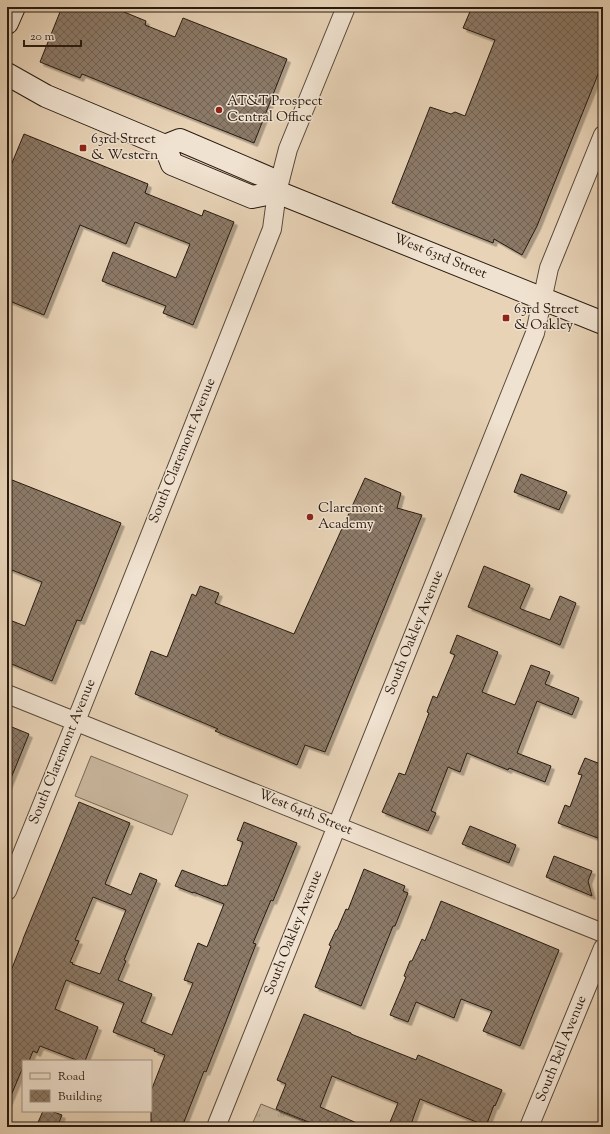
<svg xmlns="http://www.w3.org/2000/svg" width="610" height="1134" font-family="'Sorts Mill Goudy',serif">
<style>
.grass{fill:url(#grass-tufts);stroke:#786756}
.pitch{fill:#c7b49b;stroke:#786756}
.building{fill:url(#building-cross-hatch);stroke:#281a10;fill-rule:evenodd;filter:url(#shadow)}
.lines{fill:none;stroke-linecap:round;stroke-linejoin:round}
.street-casing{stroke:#58483a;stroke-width:20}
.secondary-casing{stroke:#281a10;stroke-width:24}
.street{stroke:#f0e2d0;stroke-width:18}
.secondary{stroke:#f0e2d0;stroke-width:22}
.poi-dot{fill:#8f2418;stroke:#f0e2d0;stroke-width:1.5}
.labels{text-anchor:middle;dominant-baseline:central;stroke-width:3;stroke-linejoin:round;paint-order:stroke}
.poi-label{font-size:14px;fill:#281a10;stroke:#f0e2d0;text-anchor:start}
.street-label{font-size:14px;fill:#281a10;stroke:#f0e2d0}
</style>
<defs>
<pattern id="grass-tufts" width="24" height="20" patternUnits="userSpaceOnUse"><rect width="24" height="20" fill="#c7b49b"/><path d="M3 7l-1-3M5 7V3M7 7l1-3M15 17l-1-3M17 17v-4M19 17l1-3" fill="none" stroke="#ab9a84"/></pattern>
<pattern id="building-cross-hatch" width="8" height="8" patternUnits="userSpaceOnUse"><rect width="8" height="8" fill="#8c7a67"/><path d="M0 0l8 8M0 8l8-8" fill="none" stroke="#726353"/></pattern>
<filter id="shadow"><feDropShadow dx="3.5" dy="3.5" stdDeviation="0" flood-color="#0004"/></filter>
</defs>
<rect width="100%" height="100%" fill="#e8d3b7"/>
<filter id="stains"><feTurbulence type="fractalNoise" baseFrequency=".005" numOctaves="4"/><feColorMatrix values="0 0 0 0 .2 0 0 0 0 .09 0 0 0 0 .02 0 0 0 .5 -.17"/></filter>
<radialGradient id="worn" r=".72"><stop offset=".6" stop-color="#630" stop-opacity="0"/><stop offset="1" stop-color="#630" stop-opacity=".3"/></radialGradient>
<path class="grass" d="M261 1104 318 1127H251Z"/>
<path class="pitch" d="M91 756 188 795 172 835 75 796Z"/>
<path class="building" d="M62 7H112L146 21 145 25 175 37 183 18 287 59 254 143 82 74 80 78 40 62Z
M472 7H603V62L537 226 522 255 494 239 493 243 392 203 430 107 451 114 455 112 465 116 495 40 463 28Z
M24 134 148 184 145 193 202 216 204 210 234 222 193 325 163 313 166 306 102 281 113 252 176 278 190 244 135 222 126 244 80 225 44 315 7 300V175Z
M521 474 567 492 559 510 514 492Z
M7 478 121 523 81 621 77 620 52 681 7 662V619L25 626 42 582 7 568Z
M365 478 401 493 397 508 422 515 325 752 305 745 297 765 215 731 218 729 135 694 151 651 167 657 192 594 196 596 200 586 219 593 215 603 294 634Z
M484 566 530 585 520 608 521 609 550 620 560 596 576 603 560 645 468 607Z
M457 635 498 652 482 692 515 705 531 665 550 672 545 684 579 698 572 715 537 701 517 753 551 766 545 782 509 768 508 770 467 753 460 772 448 767 431 811 436 813 428 831 382 812 399 773 405 775 429 713 427 712 433 696 437 698 455 655 450 653Z
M7 725 29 734 7 788Z
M585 758 603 765V840L558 823 565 805 570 807 582 775 578 774Z
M79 802 130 823 105 884 131 895 140 873 157 880 124 960 126 961 118 980 152 994 141 1022 172 1035 193 983 184 980 198 943 207 947 224 904 193 892V893L175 886 182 870 223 886 224 885 227 886 243 842 237 840 244 822 297 843 273 901 271 900 253 943 256 944 225 1024 206 1072 204 1071 182 1127H151V1091L165 1055 154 1051 155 1049 113 1032 124 1003 66 980 55 1009 98 1027 85 1061H79L40 1046 37 1053 33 1051 29 1061H23V1067L7 1105V981L23 940V939L63 842ZM93 897 126 910 100 974 72 964 73 963 70 962 79 941 75 940Z
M470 826 516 845 509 863 462 844Z
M554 856 592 871 588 881 592 896 546 877Z
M364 869 405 886 403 891 408 893 395 926H393L361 1006 315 987 331 946 329 945 336 930H337L346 909 348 910Z
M441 901 559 950 520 1046 483 1031 492 1011 461 999 454 1018 416 1002 408 1022 390 1015 406 977 404 976 410 961H412L422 939 425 941Z
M304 1014 351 1033V1034L416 1060 418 1055 502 1090 495 1106 494 1105 486 1126 420 1099 410 1127H388L398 1103 332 1076 320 1107 366 1127H321L276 1109 286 1084 277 1080Z
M43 1111H51L62 1115 57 1127H36Z"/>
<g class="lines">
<g class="street-casing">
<path id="street" d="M7 694 603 933
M7 891 76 721 272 229 277 192 288 149 346 7
M216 1127 535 333 549 268 603 135
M529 1127 603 948"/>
</g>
<g class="secondary-casing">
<path id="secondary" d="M7 23 14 7
M7 74 46 96 165 146 180 140 269 178 277 192
M165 146 172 164 252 197 277 192 603 323"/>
</g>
<use href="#street" class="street"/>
<use href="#secondary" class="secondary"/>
</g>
<g class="poi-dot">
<circle cx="219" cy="110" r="4"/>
<rect x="79" y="144" width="8" height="8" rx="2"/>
<rect x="502" y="314" width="8" height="8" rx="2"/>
<circle cx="310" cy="517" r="4"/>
</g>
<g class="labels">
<g class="poi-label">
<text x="227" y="102">AT&amp;T Prospect<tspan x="227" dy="16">Central Office</tspan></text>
<text x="91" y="140">63rd Street<tspan x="91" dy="16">&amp; Western</tspan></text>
<text x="514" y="310">63rd Street<tspan x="514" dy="16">&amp; Oakley</tspan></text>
<text x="318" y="509">Claremont<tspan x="318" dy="16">Academy</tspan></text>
</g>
<g class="street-label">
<text transform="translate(440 257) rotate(22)">West 63rd Street</text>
<text transform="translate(183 451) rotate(-68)">South Claremont Avenue</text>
<text transform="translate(415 633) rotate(-68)">South Oakley Avenue</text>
<text transform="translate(63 752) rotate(-68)">South Claremont Avenue</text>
<text transform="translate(305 813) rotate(22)">West 64th Street</text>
<text transform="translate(294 933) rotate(-68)">South Oakley Avenue</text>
<text transform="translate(562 1049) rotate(-68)">South Bell Avenue</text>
</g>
</g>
<rect width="610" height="1134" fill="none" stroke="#e8d3b7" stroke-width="24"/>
<rect x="8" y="8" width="594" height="1118" fill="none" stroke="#281a10" stroke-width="2"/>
<rect x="12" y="12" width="586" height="1110" fill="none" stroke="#281a10"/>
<rect x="22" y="1060" width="130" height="52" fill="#f0e2d0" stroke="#a09283"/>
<rect x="30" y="1073" width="20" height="6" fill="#f0e2d0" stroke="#a09283"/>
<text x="58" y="1080" font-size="12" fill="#281a10">Road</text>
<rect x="30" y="1090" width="20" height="12" fill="url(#building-cross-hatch)" stroke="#a09283"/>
<text x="58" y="1100" font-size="12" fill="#281a10">Building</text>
<path d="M24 40v6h57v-6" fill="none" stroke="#281a10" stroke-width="2"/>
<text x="30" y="40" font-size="12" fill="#281a10" stroke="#f0e2d0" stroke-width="3" paint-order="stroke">20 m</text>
<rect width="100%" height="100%" filter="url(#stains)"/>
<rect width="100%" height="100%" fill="url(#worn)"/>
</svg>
